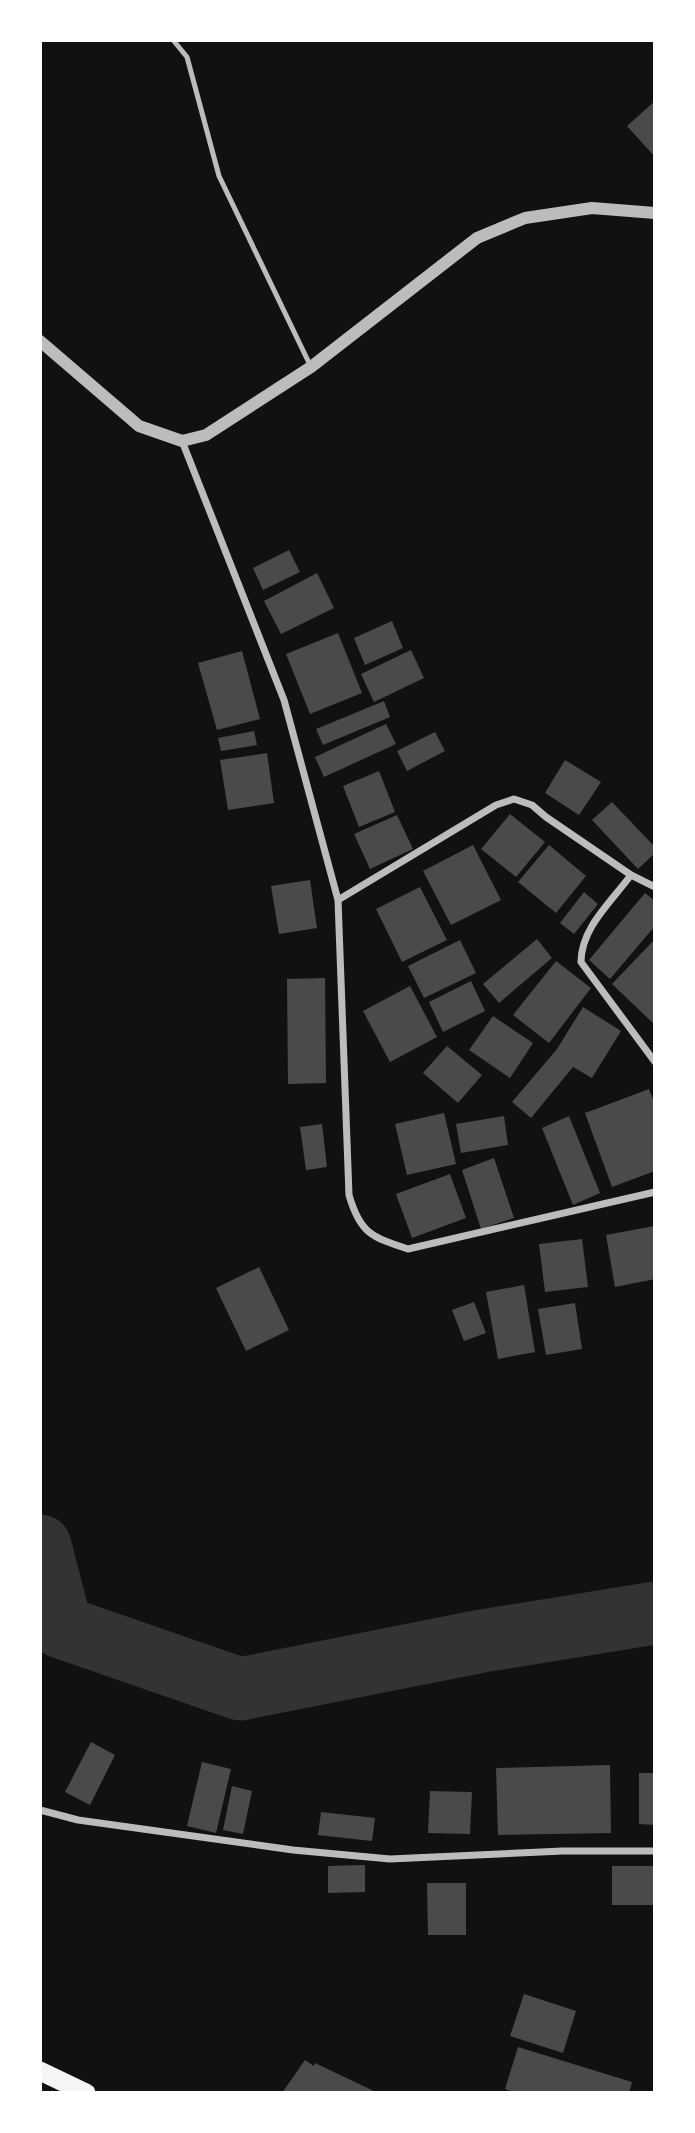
<svg xmlns="http://www.w3.org/2000/svg" width="695" height="2133" font-family="Signika,sans-serif">
<style>
.lines{fill:none;stroke-linecap:round;stroke-linejoin:round}
.river{stroke:#333;stroke-width:63}
.building{fill:#4a4a4a}
.service{stroke:#bcbcbc;stroke-width:5}
.minor{stroke:#bcbcbc;stroke-width:7}
.tertiary{stroke:#bcbcbc;stroke-width:12}
.trunk{stroke:#f5f5f5;stroke-width:19}
</style>
<rect width="100%" height="100%" fill="#111"/>
<g class="lines">
<path class="river" d="M40 1546 61 1627 240 1689 482 1641 655 1613"/>
</g>
<path class="building" d="M655 101V157L627 126Z
M289 550 300 572 263 590 253 568Z
M317 573 334 608 281 634 264 601Z
M392 621 403 648 365 665 354 638Z
M338 633 362 693 310 714 286 654Z
M411 650 424 678 374 702 361 674Z
M242 651 260 719 217 730 198 663Z
M384 701 390 717 323 745 316 729Z
M386 724 396 744 324 777 315 757Z
M254 731 257 745 221 751 218 738Z
M435 732 445 751 407 771 397 751Z
M267 753 274 803 228 810 220 760Z
M565 760 601 782 579 815 545 793Z
M379 771 395 812 359 827 343 786Z
M612 802 655 847V853L638 869 592 820Z
M510 814 545 842 516 877 481 849Z
M397 815 413 849 370 869 354 834Z
M473 845 501 900 451 925 423 871Z
M549 845 586 876 556 913 518 882Z
M310 880 317 928 279 934 271 886Z
M420 887 447 940 402 962 376 909Z
M584 892 598 904 574 934 560 923Z
M645 893 655 901V926L610 979 589 960Z
M537 939 552 958 499 1003 483 984Z
M655 939V1025L612 984Z
M460 940 476 973 424 998 408 966Z
M556 961 591 988 549 1043 513 1015Z
M325 978 326 1083 288 1084 287 979Z
M471 981 485 1011 443 1032 429 1002Z
M410 986 437 1037 390 1062 363 1011Z
M583 1007 621 1031 592 1078 573 1067 531 1118 512 1102 557 1049Z
M493 1016 533 1043 510 1078 469 1050Z
M447 1046 482 1075 458 1103 423 1073Z
M649 1089 655 1104V1171L612 1187 585 1113Z
M444 1113 456 1164 407 1175 395 1124Z
M504 1116 508 1145 461 1153 456 1124Z
M569 1116 600 1193 573 1205 542 1128Z
M322 1124 327 1167 306 1170 300 1127Z
M494 1158 514 1218 481 1229 462 1170Z
M450 1174 466 1218 412 1238 396 1194Z
M654 1226 655 1279 615 1287 606 1235Z
M582 1239 588 1287 545 1292 539 1244Z
M259 1267 289 1330 246 1351 216 1288Z
M524 1285 535 1352 498 1359 486 1292Z
M474 1302 486 1333 464 1341 452 1310Z
M575 1303 582 1349 546 1355 538 1309Z
M91 1742 115 1755 90 1805 65 1792Z
M202 1762 231 1769 216 1833 187 1826Z
M610 1765 611 1833 498 1835 496 1768Z
M639 1773H655V1825L639 1824Z
M232 1786 252 1791 243 1834 223 1830Z
M430 1791 472 1792 470 1834 428 1833Z
M321 1812 375 1818 372 1841 318 1835Z
M365 1865V1892L328 1893V1866Z
M612 1866H655V1905H612Z
M427 1883H466V1935H428Z
M524 1994 576 2011 563 2053 510 2036Z
M518 2047 632 2082 629 2093H515L505 2089Z
M305 2060 314 2066 315 2063 378 2093H282Z"/>
<g class="lines">
<path class="service" d="M173 40 187 57 219 176 311 367"/>
<path class="minor" d="M182 441 284 700 338 900 349 1195C360 1233 371 1237 408 1249L655 1192
M631 875C611 902 581 928 581 962L655 1062
M338 900 496 805 514 799 532 805 546 817 631 875 655 887
M40 1810 78 1820 293 1850 390 1859 563 1851H655"/>
<path class="tertiary" d="M40 341 139 426 182 441 206 435 311 367 477 238 525 218 592 208 655 213"/>
<path class="trunk" d="M40 2071 86 2093"/>
</g>
<rect width="695" height="2133" fill="none" stroke="#ffffff" stroke-width="84"/>
</svg>
